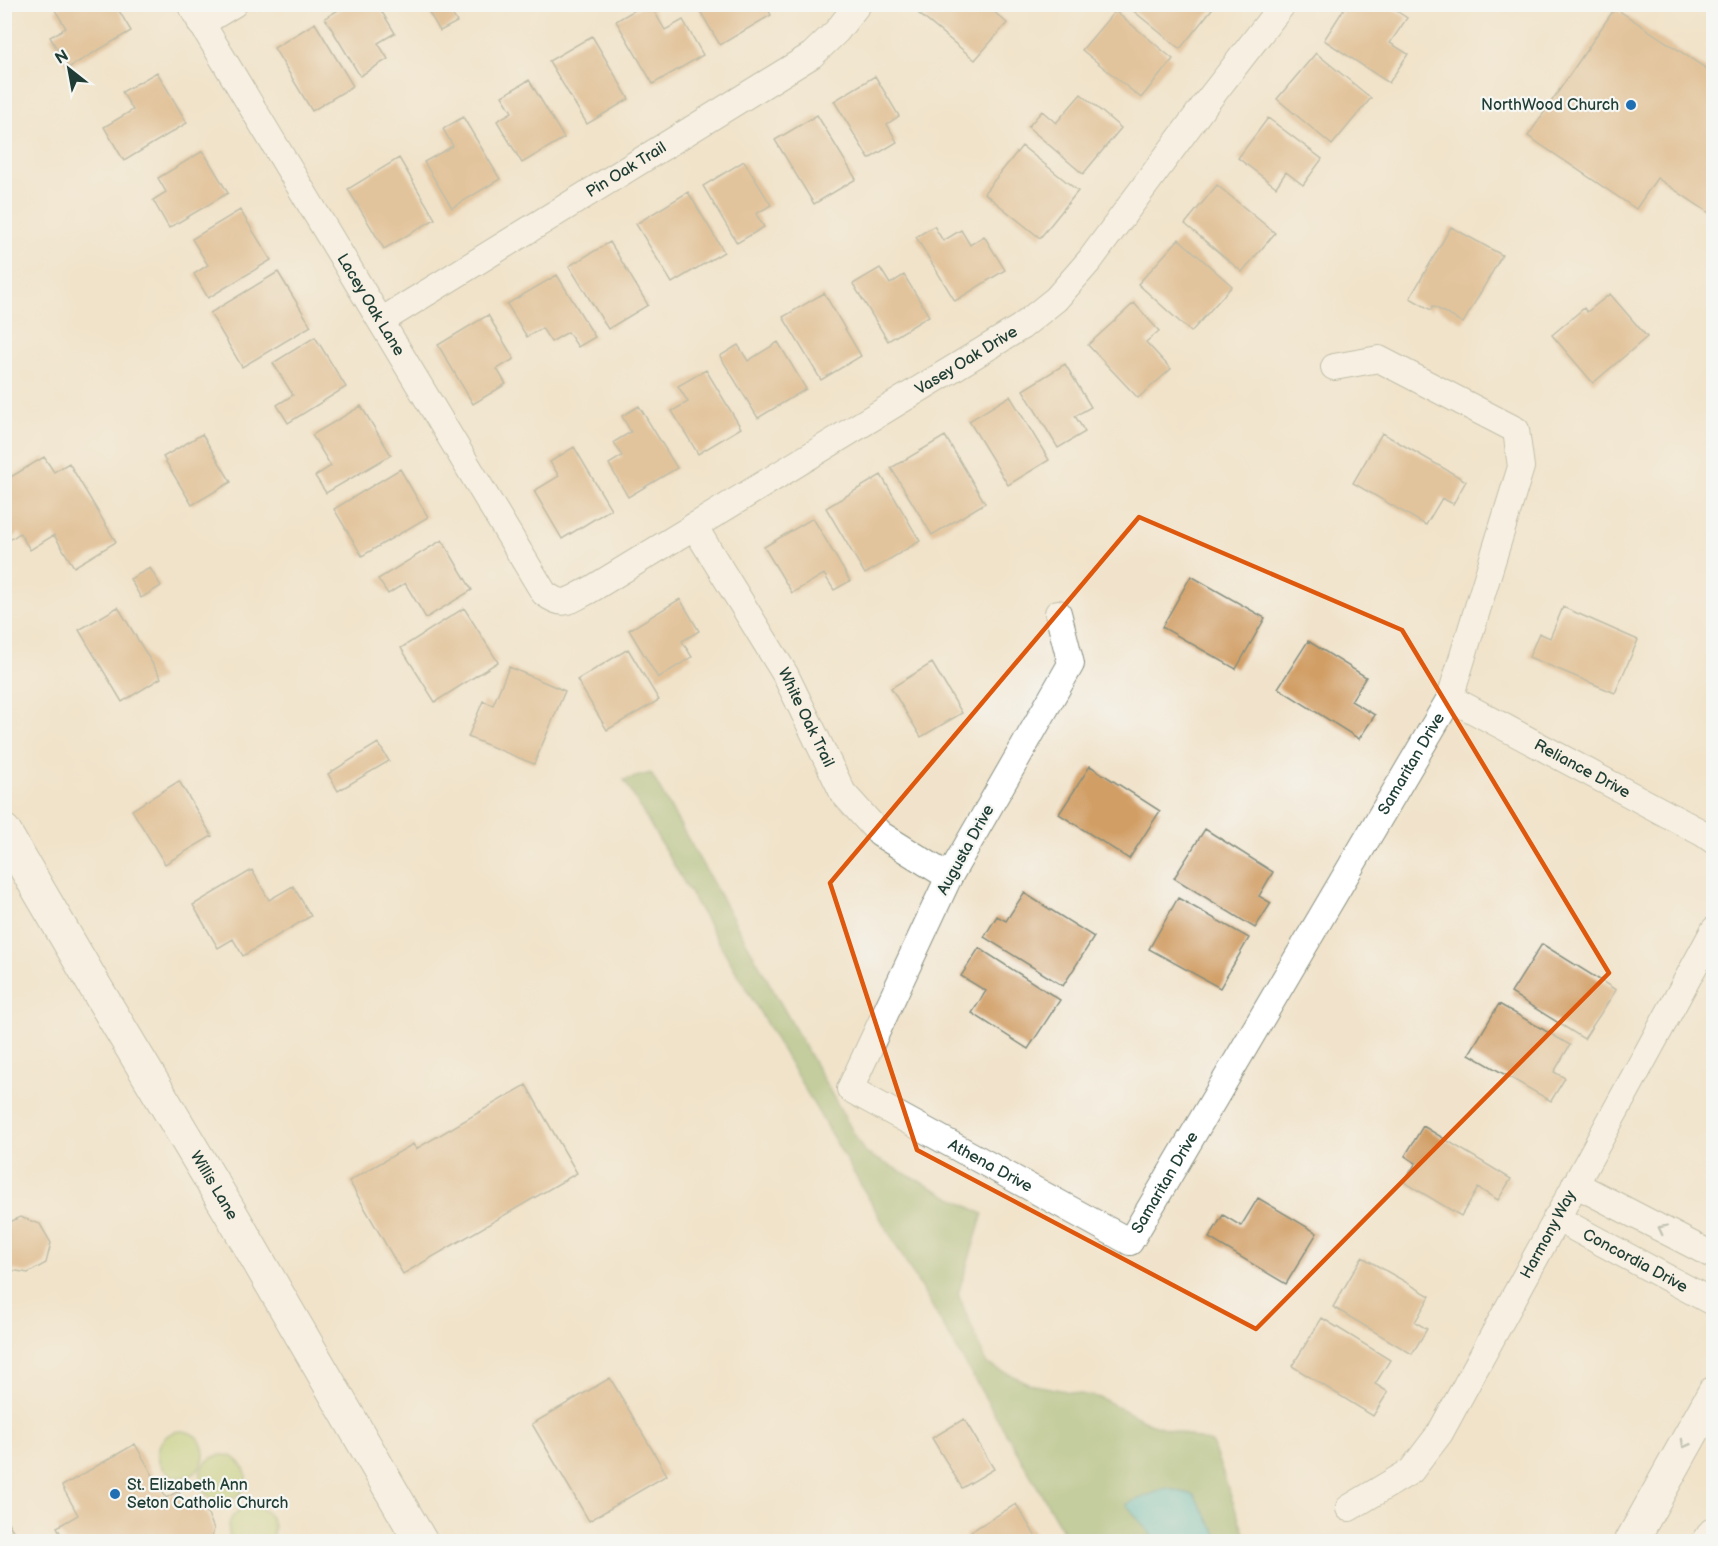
<svg xmlns="http://www.w3.org/2000/svg" width="1718" height="1546" font-family="'Balsamiq Sans',sans-serif">
<style>
.green{fill:#b3ce74;stroke:#698654;stroke-width:1.5}
.forest{fill:#8eb166;stroke:#56774d;stroke-width:1.5}
.water{fill:#52c0c8;stroke:#387e7e;stroke-width:1.5}
.building{fill:#d19e65}
.lines{fill:none;stroke-linecap:round;stroke-linejoin:round}
.street-casing{stroke:#889080;stroke-width:28}
.secondary-casing{stroke:#889080;stroke-width:35}
.primary-casing{stroke:#889080;stroke-width:35}
.street{stroke:#fff;stroke-width:26}
.secondary{stroke:#fff;stroke-width:33}
.primary{stroke:#fff;stroke-width:33}
.oneway{stroke:#8f9e9a}
.marked{fill:none;stroke:#de580e;stroke-width:4.5;stroke-linejoin:round}
.poi-dot{fill:#1f6fb2;stroke:#f6f6f2;stroke-width:2}
.labels{text-anchor:middle;dominant-baseline:central;stroke-width:4.5;stroke-linejoin:round;paint-order:stroke}
.poi-label{font-size:16px;fill:#1f3d34;stroke:#f6f6f2;text-anchor:end}
.street-label{font-size:16px;fill:#1f3d34;stroke:#f6f6f2}
</style>
<rect width="100%" height="100%" fill="#f6f6f2"/>
<filter id="ink" filterUnits="userSpaceOnUse"><feTurbulence type="fractalNoise" baseFrequency=".0167" numOctaves="2"/><feDisplacementMap in="SourceGraphic" scale="12" xChannelSelector="R" yChannelSelector="G"/><feConvolveMatrix kernelMatrix="1 2 1 2 8 2 1 2 1" color-interpolation-filters="sRGB"/></filter>
<filter id="wash" filterUnits="userSpaceOnUse"><feTurbulence type="fractalNoise" baseFrequency=".008" numOctaves="4" result="noise"/><feDisplacementMap in="SourceGraphic" scale="24" xChannelSelector="R" yChannelSelector="G"/><feGaussianBlur stdDeviation="1.35" result="paint"/><feColorMatrix in="noise" values="0 0 0 0 0 0 0 0 0 0 0 0 0 0 0 0 0 1.4 0 .05"/><feComposite in="paint" operator="in"/></filter>
<g filter="url(#wash)">
<rect width="100%" height="100%" fill="#f1e3cb"/>
<path class="green" d="M158 1454a23 23 0 1 1 46 0a23 23 0 1 1-46 0Z
M200 1478a23 23 0 1 1 46 0a23 23 0 1 1-46 0Z
M248 1506C268 1506 280 1523 270 1541L232 1542C224 1525 231 1512 248 1506Z"/>
<path class="forest" d="M651 773 865 1153 983 1214 958 1294 987 1364 1030 1384 1101 1398 1149 1423 1212 1443 1247 1541H1069L624 780Z"/>
<path class="water" d="M1166 1488 1194 1495 1221 1541H1156L1126 1504Z"/>
<g id="blocks">
<path class="building" d="M64 4H115L131 31 68 68 50 37 66 28 55 10Z
M348 4H377L395 33 378 43 388 59 360 76 325 18Z
M424 4H446L457 22 440 31Z
M645 4H650L665 30 683 20 703 55 653 84 616 21Z
M696 4H765L771 15 720 45Z
M924 4H985L1007 23 975 60 918 13Z
M1125 4H1216L1180 49Z
M1347 4H1386L1407 18 1390 43 1408 54 1389 83 1324 40Z
M1615 8 1714 74V216L1657 178 1636 209 1528 136Z
M1115 11 1173 59 1141 98 1082 50Z
M315 23 353 86 312 111 274 48Z
M592 36 629 99 587 124 549 61Z
M1316 53 1371 98 1332 145 1277 99Z
M157 72 187 123 124 161 104 127 133 110 122 92Z
M875 76 899 116 887 124 897 142 869 159 834 101Z
M529 80 564 138 522 163 497 121 512 112 502 96Z
M1081 94 1121 128 1083 174 1028 127 1042 111 1056 123Z
M817 115 856 179 814 204 775 140Z
M463 117 500 179 452 208 424 162 453 146 443 129Z
M1268 118 1322 159 1303 185 1286 172 1276 187 1238 158Z
M1022 146 1078 191 1040 238 984 193Z
M203 151 228 193 169 228 153 200 166 192 158 178Z
M399 158 435 219 384 249 348 189Z
M744 161 771 205 756 214 764 227 737 243 703 186Z
M1217 185 1275 233 1242 272 1185 224Z
M688 192 724 252 672 283 636 224Z
M240 210 271 260 208 298 194 274 208 265 192 239Z
M934 226 943 241 961 230 970 245 984 236 1005 270 955 301 916 237Z
M1451 227 1502 255 1463 323 1433 306 1431 310 1410 298Z
M1179 239 1232 286 1191 332 1138 284Z
M610 242 648 305 608 329 569 266Z
M880 268 890 284 904 275 929 316 888 341 853 284Z
M278 272 311 326 242 367 210 313Z
M557 275 595 337 578 347 568 332 551 342 542 328 527 337 507 304Z
M824 293 861 356 821 380 783 317Z
M1610 294 1647 337 1593 383 1552 335 1584 308 1587 312Z
M1134 303 1159 331 1146 342 1171 369 1138 398 1088 345Z
M488 315 514 359 497 369 506 384 473 404 438 345Z
M315 337 346 387 288 423 277 405 293 395 273 363Z
M778 342 806 389 758 418 720 356 738 345 748 361Z
M1065 364 1091 407 1075 416 1085 432 1058 448 1023 390Z
M706 370 741 428 698 454 672 411 688 402 678 386Z
M1010 396 1049 460 1008 485 969 421Z
M361 406 391 455 326 493 315 476 331 466 312 435Z
M639 406 677 468 628 497 609 464 622 456 614 442 631 432 622 416Z
M1382 433 1466 481 1453 504 1442 498 1426 525 1353 483Z
M202 434 231 482 192 505 163 457Z
M945 436 985 503 932 535 891 468Z
M574 447 611 509 562 539 534 491 559 476 550 462Z
M44 457 54 472 69 463 116 542 74 567 54 535 30 550 20 533 8 541 4 535V481Z
M400 469 428 517 362 556 334 509Z
M881 475 920 541 865 574 826 508Z
M813 518 850 581 834 590 824 574 792 593 764 547Z
M442 540 472 590 426 618 405 583 388 594 378 579Z
M150 568 161 586 141 598 130 579Z
M1191 576 1265 618 1236 669 1162 627Z
M680 599 699 631 682 641 692 657 658 678 629 630Z
M118 607 161 678 122 702 79 630Z
M1563 607 1638 640 1615 693 1529 657 1539 633 1550 638Z
M464 608 498 662 435 702 401 648Z
M1308 641 1366 677 1351 701 1375 715 1359 739 1278 688Z
M628 649 659 700 607 730 577 680Z
M932 663 962 713 921 737 891 688Z
M509 667 565 691 534 764 468 737 483 701 493 705Z
M378 743 389 761 338 791 328 774Z
M1090 766 1160 811 1129 859 1059 814Z
M179 781 212 836 165 864 132 810Z
M1205 829 1273 872 1259 896 1271 903 1255 928 1174 878Z
M252 870 269 900 293 886 311 916 243 956 233 939 218 948 193 905Z
M1024 893 1094 937 1063 986 984 937 997 916 1006 921Z
M1178 898 1249 938 1220 988 1149 949Z
M1542 944 1616 990 1584 1039 1511 993Z
M979 948 1060 1000 1028 1049 972 1013 986 991 961 976Z
M1499 1004 1570 1045 1554 1072 1565 1078 1551 1101 1469 1054Z
M526 1085 577 1173 403 1274 349 1181 413 1144 416 1149Z
M1423 1126 1511 1179 1498 1200 1478 1188 1461 1216 1404 1182 1416 1163 1405 1156Z
M1258 1198 1317 1233 1286 1284 1209 1238 1223 1215 1241 1226Z
M20 1217 40 1224 51 1243 46 1263 28 1273 6 1269 4 1267V1225Z
M1362 1257 1430 1296 1415 1322 1427 1329 1412 1354 1333 1307Z
M1322 1318 1390 1360 1375 1384 1388 1392 1373 1416 1292 1366Z
M610 1378 667 1475 589 1521 532 1424Z
M964 1419 994 1469 962 1488 932 1438Z
M135 1444 166 1498 178 1491 188 1508 202 1510 208 1514 214 1529 211 1542H65L57 1527 78 1515 62 1486Z
M1016 1504 1039 1542H969L965 1535Z
M4 1516 20 1542H4Z"/>
</g>
</g>
<g filter="url(#ink)">
<use href="#blocks" fill-opacity="0" stroke="#889080" stroke-width="1.5"/>
<g class="lines">
<g class="street-casing">
<g id="street">
<path id="s1" d="M190 4 544 593C565 609 569 600 590 590L1021 327 1056 299 1090 260 1206 103 1283 4"/>
<path d="M201 24 234 4"/>
<path id="s2" d="M381 321 812 55 837 31 858 4"/>
<path id="s3" d="M694 526 785 674 843 793 880 834 949 877"/>
<path id="s4" d="M1058 613 1071 664 949 877 850 1089 1130 1242 1450 698 1521 467 1516 430 1379 359 1334 367"/>
<path id="s5" d="M1450 698 1704 834 1714 841"/>
<path d="M1575 1184 1714 1256"/>
<path id="s6" d="M1556 1218 1714 1303"/>
<path id="s7" d="M1349 1508 1411 1471 1440 1433 1714 930"/>
</g>
</g>
<g class="secondary-casing">
<g id="secondary">
<path id="s8" d="M4 831 93 983 230 1212 421 1542"/>
</g>
</g>
<g class="primary-casing">
<path id="primary" d="M1631 1542 1714 1393
M1709 1542 1714 1534"/>
</g>
<use href="#street" class="street"/>
<use href="#secondary" class="secondary"/>
<use href="#primary" class="primary"/>
</g>
<defs><path id="oneway-chevron" d="M-2-3.5L2.5 0L-2 3.5" fill="none" stroke-width="1.6" stroke-linecap="round" stroke-linejoin="round" transform="scale(1.5)"/></defs>
<g class="oneway">
<use href="#oneway-chevron" transform="translate(1662 1229) rotate(-153)"/>
<use href="#oneway-chevron" transform="translate(1685 1444) rotate(119)"/>
</g>
</g>
<path d="M0 0H1718V1546H0ZM1139 517 1402 630 1609 973 1256 1329 917 1150 830 883Z" fill="#f1e3cb" fill-opacity=".55" fill-rule="evenodd"/>
<path class="marked" d="M1139 517 1402 630 1609 973 1256 1329 917 1150 830 883Z"/>
<g class="poi-dot">
<circle cx="1631" cy="105" r="6"/>
<circle cx="115" cy="1494" r="6"/>
</g>
<g class="labels">
<g class="poi-label">
<text x="1619" y="105">NorthWood Church</text>
<text x="127" y="1485" text-anchor="start">St. Elizabeth Ann<tspan x="127" dy="18">Seton Catholic Church</tspan></text>
</g>
<g class="street-label">
<text stroke="none"><textPath href="#s2" startOffset="288">Pin Oak Trail</textPath></text>
<text stroke="none"><textPath href="#s1" startOffset="351">Lacey Oak Lane</textPath></text>
<text stroke="none"><textPath href="#s1" startOffset="1179">Vasey Oak Drive</textPath></text>
<text stroke="none"><textPath href="#s3" startOffset="222">White Oak Trail</textPath></text>
<text stroke="none"><textPath href="#s4" startOffset="1406">Samaritan Drive</textPath></text>
<text stroke="none"><textPath href="#s5" startOffset="150">Reliance Drive</textPath></text>
<text transform="translate(966 850) rotate(-61)">Augusta Drive</text>
<text stroke="none"><textPath href="#s4" startOffset="692">Athena Drive</textPath></text>
<text stroke="none"><textPath href="#s4" startOffset="920">Samaritan Drive</textPath></text>
<text stroke="none"><textPath href="#s8" startOffset="412">Willis Lane</textPath></text>
<text stroke="none"><textPath href="#s7" startOffset="346">Harmony Way</textPath></text>
<text stroke="none"><textPath href="#s6" startOffset="90">Concordia Drive</textPath></text>
</g>
</g>
<rect width="1718" height="1546" fill="none" stroke="#f6f6f2" stroke-width="24"/>
<g transform="translate(69 69) rotate(329)" stroke="#f6f6f2" stroke-width="4.5" paint-order="stroke">
<path d="M0-4.5L10 22L0 15L-10 22Z" fill="#1f3d34"/>
<text y="-9" font-size="16" font-weight="bold" text-anchor="middle" fill="#1f3d34">N</text>
</g>
</svg>
